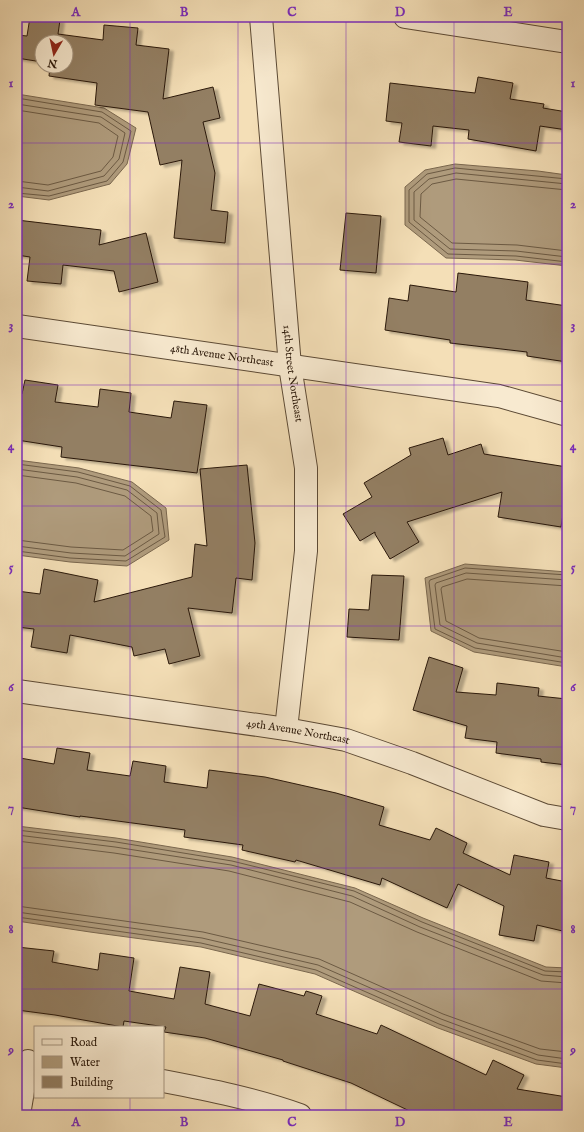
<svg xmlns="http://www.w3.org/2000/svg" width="584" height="1132" font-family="'IM FELL English',serif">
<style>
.water{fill:#af9b7c;stroke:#7a674e}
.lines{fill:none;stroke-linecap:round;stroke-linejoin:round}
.shore{stroke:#6c5a43;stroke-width:1}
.building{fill:#937f64;stroke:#2a180a;filter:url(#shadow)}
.minor-casing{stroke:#5c4a35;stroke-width:24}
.minor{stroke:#f8ead0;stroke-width:22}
.grid{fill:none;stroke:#7b2cbf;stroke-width:1;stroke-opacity:0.55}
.labels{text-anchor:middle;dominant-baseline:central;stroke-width:3;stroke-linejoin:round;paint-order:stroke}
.street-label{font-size:11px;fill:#2a180a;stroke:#f8ead0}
.neatline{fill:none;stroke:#7b2cbf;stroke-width:1.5}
.grid-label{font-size:13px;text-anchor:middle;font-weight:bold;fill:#7b2cbf}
</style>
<defs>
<filter id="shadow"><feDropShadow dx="4.5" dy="2.5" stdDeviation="1" flood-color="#0004"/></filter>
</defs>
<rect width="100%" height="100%" fill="#f4dfb7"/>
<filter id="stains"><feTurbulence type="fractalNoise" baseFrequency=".005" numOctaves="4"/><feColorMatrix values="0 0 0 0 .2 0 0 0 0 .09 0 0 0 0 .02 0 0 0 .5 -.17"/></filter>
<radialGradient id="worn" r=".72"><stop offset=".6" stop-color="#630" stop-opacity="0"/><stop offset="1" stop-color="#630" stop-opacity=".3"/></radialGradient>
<path class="water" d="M17 94 104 108 136 128 127 164 110 184 49 200 17 196Z
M455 164 538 171 567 175V266L515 260 446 258 405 225V187L425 170Z
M17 460 79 468 132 482 166 508 169 540 127 566 70 562 17 555Z
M465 564 567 572V667L474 652 431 631 425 578Z
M17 826 116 838 232 857 355 888 423 918 546 967 567 968V1068L536 1064 438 1028 315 974 201 947 90 932 17 921Z"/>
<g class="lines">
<path class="shore" d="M17 98 102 112 131 131 123 162 107 181 49 196 17 193
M17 104 101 117 125 133 119 159 104 176 48 191 17 187
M17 110 99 123 118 136 113 157 101 171 48 185 17 181
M567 179 455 168 427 174 409 190V222L448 254 516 256 567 262
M567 184 456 173 429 179 414 192V220L450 249 516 251 567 257
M567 190 456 179 432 184 421 194 420 217 452 243 517 245 567 251
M17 464 78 472 130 486 161 510 165 537 126 561 70 558 17 551
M17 469 77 477 127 490 157 513 159 534 125 556 71 553 17 546
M17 475 76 483 125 496 151 516 153 531 123 550 71 547 17 540
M567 575 465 568 430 580 429 582 435 629 475 648 567 663
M567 580 466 573 436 583 435 585 440 625 477 643 567 658
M567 586 467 579 442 587 441 589 446 621 479 638 567 652
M17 830 116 842 232 861 354 891 422 922 545 971 567 972
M17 835 115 847 231 865 352 896 420 927 543 975 567 977
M17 841 114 853 229 871 350 902 417 932 541 981 567 983
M17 906 203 932 319 959 443 1014 540 1049 567 1052
M17 912 202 938 318 965 441 1019 538 1055 567 1059
M17 917 201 943 316 970 439 1024 537 1060 567 1064"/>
</g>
<path class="building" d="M30 17H42L60 20 58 34 103 40 104 25 138 28 136 45 169 49 163 99 213 87 220 118 203 122 215 173 211 210 228 212 225 243 174 238 182 160 160 165 148 112 95 105 97 83 49 76 50 66H66V42H42V62L17 58V35L27 36Z
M478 77 513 83 510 99 544 104 543 108 567 112V130L540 126 536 151 468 139 469 130 433 126 431 146 399 142 402 123 386 121 390 83 475 93Z
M346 213 381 216 376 273 340 270Z
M17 220 101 230 99 245 146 233 158 282 119 292 114 271 63 265 61 284 27 281 30 257 17 255Z
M458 273 528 282 526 300 567 306V362L527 356V352L450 343V340L385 330 389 298 408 301 410 285 456 292Z
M25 380 58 385 55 402 98 407 100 389 131 393 129 412 171 418 174 401 207 405 197 473 61 457 62 447 17 440V394H22Z
M443 438 448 455 481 444 484 454 567 467V489L561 527 498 517 502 492 407 522 419 542 390 559 375 534V532L360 541 343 514 372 497 364 483 411 455 409 448Z
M247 465 255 543 252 580 236 578 232 613 188 608 200 656 169 664 165 649 134 656 132 647 70 635 67 653 31 647 34 629 17 627V591L40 594 44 569 98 580 94 602 192 577 195 544 207 546 200 469Z
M372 575 404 576 399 640 347 637 349 609 369 610Z
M429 657 463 668 456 692 496 695 497 683 539 688 538 696 567 699V765L541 762V759L496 753 497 742 465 738 467 726 413 710Z
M57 748 90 753 87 770 130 776 133 761 166 766 164 782 207 788 209 770 265 777 336 793 384 807 379 825 430 840 436 828 467 843 463 853 510 875 514 855 549 862 546 878 567 882V932L537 925 534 941 499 935 504 906 458 884 447 908 382 878 380 885 296 860 295 862 242 850 243 845 184 837 185 830 80 816V817L17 807V779L20 758 54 764Z
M17 947 54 951 52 962 98 970 100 953 134 958 129 991 174 999 180 967 210 972 205 1004 250 1016 259 984 304 996 306 991 322 996 316 1014 377 1034 381 1025 486 1075 493 1060 524 1075 517 1089 567 1097V1115H418L351 1083 283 1061V1060L205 1038 164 1032 166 1027 124 1021 123 1027 55 1015 17 1010Z"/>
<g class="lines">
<g class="minor-casing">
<g id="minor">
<path id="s1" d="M261 17 290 366 306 468V551L286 729"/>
<path d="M405 17 567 42"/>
<path id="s2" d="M17 326 499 396 567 415"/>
<path id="s3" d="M17 691 286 729 346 740 412 763 544 815 567 819"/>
<path d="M163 1081C210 1090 255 1099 300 1115"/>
<path d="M19 1115 28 1061"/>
</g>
</g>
<use href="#minor" class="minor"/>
</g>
<path class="grid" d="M130 17V1027M238 17V1115M346 17V1115M454 17V1115M17 143H567M17 264H567M17 385H567M17 506H567M17 626H567M17 747H567M17 868H567M17 989H567M130 1097V1115"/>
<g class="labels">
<g class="street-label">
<text stroke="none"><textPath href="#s2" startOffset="207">48th Avenue Northeast</textPath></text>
<text stroke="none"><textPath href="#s1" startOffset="358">14th Street Northeast</textPath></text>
<text stroke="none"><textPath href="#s3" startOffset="284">49th Avenue Northeast</textPath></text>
</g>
</g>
<rect width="584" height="1132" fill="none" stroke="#f4dfb7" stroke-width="44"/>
<rect x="34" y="1026" width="130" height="72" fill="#f8ead0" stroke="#a69681"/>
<rect x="42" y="1039" width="20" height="6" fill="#f8ead0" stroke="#a69681"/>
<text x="70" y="1046" font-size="12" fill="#2a180a">Road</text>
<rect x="42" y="1056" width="20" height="12" fill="#af9b7c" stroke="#a69681"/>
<text x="70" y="1066" font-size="12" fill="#2a180a">Water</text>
<rect x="42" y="1076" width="20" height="12" fill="#937f64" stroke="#a69681"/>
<text x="70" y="1086" font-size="12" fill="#2a180a">Building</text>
<g transform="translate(54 54) rotate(189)"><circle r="19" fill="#f8ead0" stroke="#a69681"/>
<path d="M0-3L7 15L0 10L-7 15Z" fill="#8f2418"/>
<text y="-6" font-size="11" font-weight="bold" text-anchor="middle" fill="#2a180a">N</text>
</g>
<rect x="22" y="22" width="540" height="1088" class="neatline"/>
<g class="grid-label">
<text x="76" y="16">A</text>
<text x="184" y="16">B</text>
<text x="292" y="16">C</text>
<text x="400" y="16">D</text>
<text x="508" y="16">E</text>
<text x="11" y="87">1</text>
<text x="573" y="87">1</text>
<text x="11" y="208">2</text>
<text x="573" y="208">2</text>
<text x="11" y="329">3</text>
<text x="573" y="329">3</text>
<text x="11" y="450">4</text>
<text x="573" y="450">4</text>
<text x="11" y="571">5</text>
<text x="573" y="571">5</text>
<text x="11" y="691">6</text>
<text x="573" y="691">6</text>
<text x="11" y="812">7</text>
<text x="573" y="812">7</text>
<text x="11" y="933">8</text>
<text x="573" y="933">8</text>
<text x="11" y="1054">9</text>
<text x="573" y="1054">9</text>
<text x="76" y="1126">A</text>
<text x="184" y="1126">B</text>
<text x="292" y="1126">C</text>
<text x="400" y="1126">D</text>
<text x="508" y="1126">E</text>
</g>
<rect width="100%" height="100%" filter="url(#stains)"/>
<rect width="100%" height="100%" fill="url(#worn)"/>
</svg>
